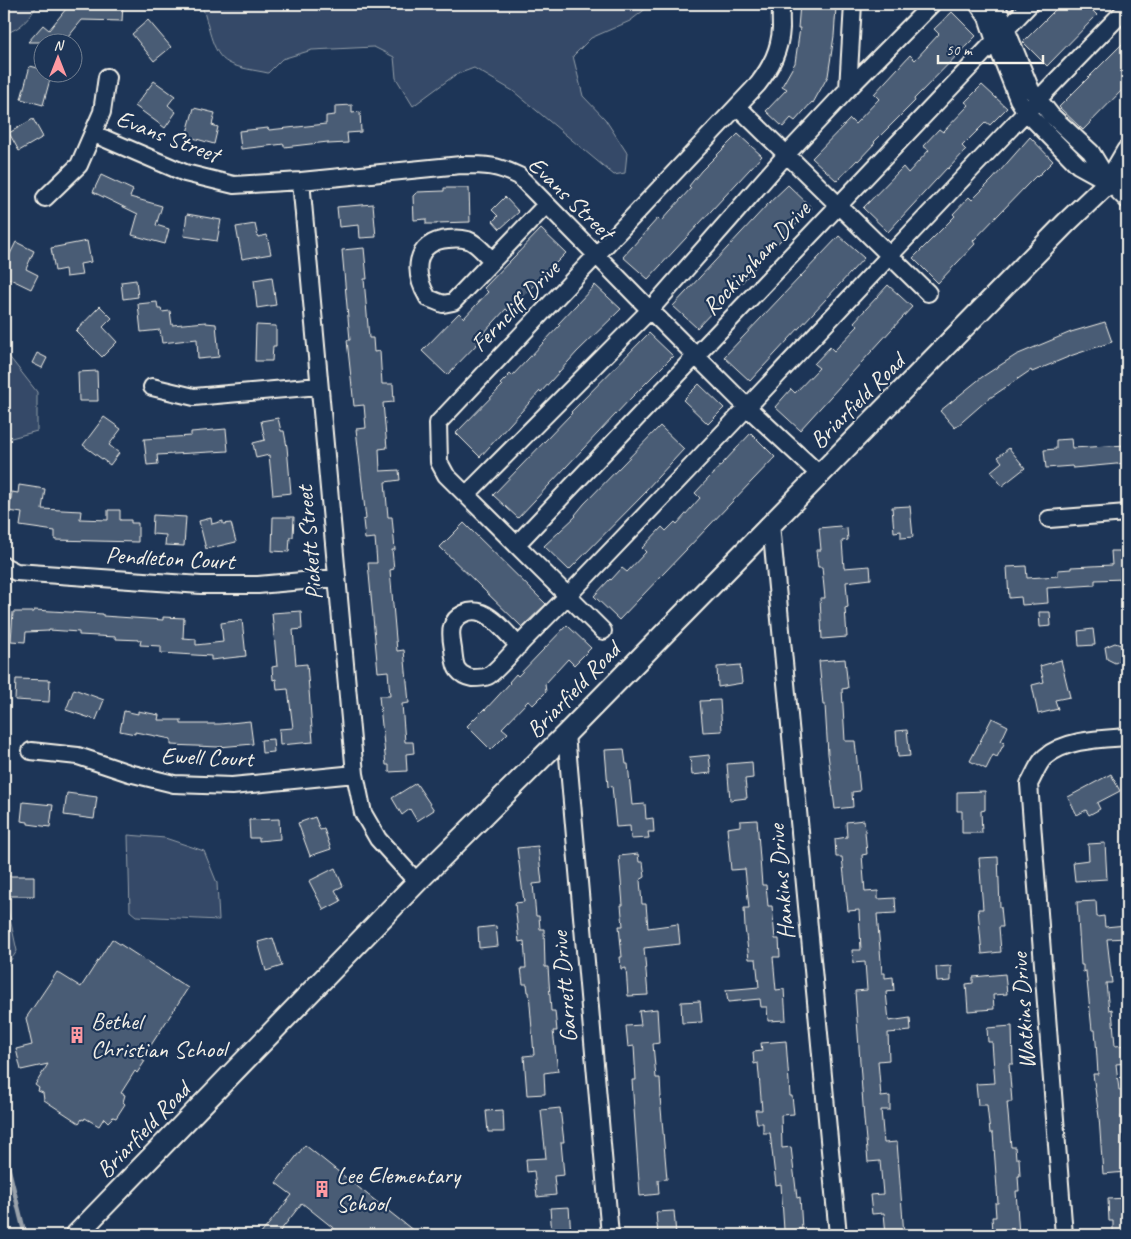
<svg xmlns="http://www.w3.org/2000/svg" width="1131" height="1239" font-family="Caveat,sans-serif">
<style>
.green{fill:#354a67;stroke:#949ea8}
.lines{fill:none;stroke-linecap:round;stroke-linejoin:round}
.stream{stroke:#9aa2ab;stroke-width:4.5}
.building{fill:#485b74;stroke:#f4f1e8}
.minor-casing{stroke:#f4f1e8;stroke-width:20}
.major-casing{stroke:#f4f1e8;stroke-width:24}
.minor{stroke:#1d3557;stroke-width:16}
.major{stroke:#1d3557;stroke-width:20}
.labels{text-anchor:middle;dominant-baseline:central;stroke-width:4.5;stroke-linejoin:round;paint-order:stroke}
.street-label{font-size:24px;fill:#f4f1e8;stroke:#1d3557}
.poi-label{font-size:24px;fill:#f4f1e8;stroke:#1d3557;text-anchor:start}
</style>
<rect width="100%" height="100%" fill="#1d3557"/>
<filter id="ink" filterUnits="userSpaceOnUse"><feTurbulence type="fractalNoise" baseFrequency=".02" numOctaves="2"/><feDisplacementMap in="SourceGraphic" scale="10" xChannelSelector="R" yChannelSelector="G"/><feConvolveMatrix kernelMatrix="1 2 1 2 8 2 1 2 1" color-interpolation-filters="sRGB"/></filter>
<g filter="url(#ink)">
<path class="green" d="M4 4H38C28 20 22 28 4 34Z
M201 4H652L630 21 591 38 573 56 583 96 605 119 627 153 625 173 614 175 513 91 474 68 455 75 413 106 396 78 394 57 374 47 312 50 282 59 268 73C255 70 240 69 229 63 210 54 209 21 201 4Z
M4 350 37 392V431L4 440Z
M128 835 165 838 204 851 217 883 219 920 136 916 130 911Z
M4 891 17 951 4 970Z"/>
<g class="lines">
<path class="stream" d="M4 1150 25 1235"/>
</g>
<path class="building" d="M64 4H123L122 21 82 20 64 42H28L43 25 49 30 66 9Z
M800 4 836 7 834 36 828 76 813 103 812 102 795 121 791 118 783 127 766 111 787 89 782 86 795 63 800 28H798Z
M1061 4H1100L1093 11 1097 15 1047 66 1023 42Z
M952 12 976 36 914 99 915 101 874 142 875 143 858 161 857 160 837 181 812 158 850 119 855 124 879 99 874 94 910 55 915 60 939 34 934 29Z
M148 20 171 47 154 61 132 34Z
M1127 39V85L1083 130 1059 107Z
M30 66 42 69V72H52L43 105 21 99Z
M154 81 175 96 168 105 176 112 165 128 135 106Z
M982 85 1007 108 990 125 986 122 962 146 966 150 948 169 947 168 888 232 863 208 903 167 908 173 929 150 923 146 939 129 943 132 969 105 965 102Z
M352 105V113L360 112 361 132 347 133 348 143 328 144V142L284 147V144L241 149 239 131 268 128 269 130 326 124V116L335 115V106Z
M194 108 215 113 212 125 218 127 214 144 186 136Z
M33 119 43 137 19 151 9 133Z
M738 134 762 156 648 279 623 257 658 218 661 221 691 188 689 186 701 171Z
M1030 137 1053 161 1037 177 1036 176 1027 185 973 241 975 244 938 283 913 258 955 216 953 214 969 197 972 200 993 179Z
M101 175 133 190 130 197 162 206 156 225 169 229 165 244 132 235 138 214 93 192Z
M788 185 812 208 777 244 776 243 738 287 737 286 697 328 673 306 768 204Z
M444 188H469L470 222 437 223V224H426V219L414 220 413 196 417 192 444 191Z
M505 197 519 212 500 229 493 221 498 216 492 210Z
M373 204 376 237 360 238 359 225 339 227 337 207Z
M187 214 221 220 217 241 184 236Z
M255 224 258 237 267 235 271 254 242 259 236 227Z
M541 229 566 253 508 311 506 309 482 335 484 337 447 375 422 351 459 313 464 318 488 292 484 288Z
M839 236 864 258 750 381 724 357Z
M87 241 91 262 80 264 82 275 66 277 65 269 55 271 51 248Z
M16 242 34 251 26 269 38 275 31 289 4 276V266Z
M364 248 367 279H364L369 338H373L374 352 380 351 382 384H393L394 402 383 403 387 448 379 449 380 471 399 470 400 480 385 482 388 517H392L395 550H392L394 569 390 570 397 651 404 650 409 703 402 704 405 742H413L414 753 406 754 407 771 389 772V765H386L379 696H390L388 671 378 672 368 563H377L375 538 365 539 363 520 366 519 356 429 366 428 364 405 354 406 347 340H350L342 250Z
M272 277 276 305 257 308 254 280Z
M136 280 138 297 123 299 121 282Z
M595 285 621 309 577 352 541 392 540 391 480 457 456 433 502 386 500 384 510 374 512 376 560 325 558 324Z
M888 285 912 307 800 430 775 407 791 389 795 393 819 368 814 364 830 347 834 351 858 326 854 322Z
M157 302 158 309H161L162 312 170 311 172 325 206 322V323L216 324 219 357 198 359 197 339 162 343 160 330 141 332 138 304Z
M100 306 112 318 103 327 117 342 102 357 76 331Z
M1105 322 1112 342 1073 355 1032 372 1031 370 987 400 955 428 940 411 982 377 1016 355 1071 332Z
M256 325 276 326V346H273L272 361H255Z
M649 333 673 356 631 398 518 518 493 495 572 413 571 412Z
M37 353 47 358 42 368 32 363Z
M97 371 98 401H79L78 372Z
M699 384 724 408 708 424 683 400Z
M104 417 121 429 109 445 119 453 110 465 83 445Z
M278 418 281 431H284L287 447 291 493 273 495 269 455 256 458 253 443 265 440 261 421Z
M660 426 684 449 645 491 646 492 569 570 544 546 576 516 575 515 584 504Z
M226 429 228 451 157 455 158 464 147 465 144 439 191 436V432Z
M751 433 775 457 619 620 594 596 610 579 611 580 622 568 627 572 646 552 642 548 662 527 666 531 675 522 677 524 700 498 695 493Z
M1071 439 1072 448 1127 445V463L1073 468 1072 466 1046 468 1044 450 1056 449V440Z
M1009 448 1025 468 1002 486 991 471 1002 462 998 457Z
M19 485 45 489 42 509 81 511 80 519 108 520V510H120V520H131V523H138V542L55 540V531L20 526 22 513 9 511 12 492 18 493Z
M910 506 913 537 901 538V531L894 532 892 507Z
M153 515 186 517 184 546 165 545 166 535 152 534Z
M273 517H294L293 537H290L289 552 272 551Z
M211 518 212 524 223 521V524L231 523 236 542 206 549 199 521Z
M464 523 546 604 522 627 440 547Z
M840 526 841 529 847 528 848 540 842 541 844 568 870 566 871 579 846 582 848 607 845 608 847 637 822 639 820 598H825L822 567H818L816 550H821L819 528Z
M1111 551H1122L1124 579 1095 580V585L1047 588 1048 603 1022 605 1021 597 1009 598 1007 567 1026 566 1027 578 1058 576V570L1071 569V567L1112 565Z
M34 610 103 614V616L163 620V617L184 618 183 638 196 639V645L223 642 221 623 242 620 246 656 211 660V656L161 653V646L140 645 141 640 116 639V637L79 635V632L49 630V631L26 632 25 642 11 641 13 612H34Z
M301 611 302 629 293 630 296 665 307 664 313 742 280 745 279 729 293 728 288 689 277 690 276 679 273 680 272 667 277 666 272 613Z
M1039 612H1050L1051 626 1040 627Z
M567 625 591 648 574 665 568 659 545 684 546 692 533 705 528 701 502 728 508 733 491 750 467 726 484 709 485 710 510 683 509 682 516 674 518 676Z
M1093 629 1095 645 1079 646 1078 631Z
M1115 643 1121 645 1125 653 1123 659 1115 663 1107 659 1105 647Z
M845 659 848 688 842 689 845 741H855L860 791 852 792 853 807 835 809 828 754 825 705H823L819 661Z
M1061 660 1070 697 1055 700 1058 709 1038 714 1032 685 1044 682 1040 666Z
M740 665 742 683 718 687 717 667Z
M16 679 50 680 49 702 15 700Z
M74 689 104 700 96 720 66 710Z
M720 700 722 731 703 732 700 701Z
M124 711 138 714V711L159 715 158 720H181V724H220L250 721 253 744 219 747 171 745V739L135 732V734L120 731Z
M992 718 1008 726 1001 741 1005 742 997 757 993 755 986 769 970 761Z
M907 730 910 756 898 757 896 731Z
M273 739 274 752 262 753 261 740Z
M624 749 626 764H628L632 805 645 804 646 819 653 818 654 832H648L649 838 631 839 630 826 616 827 612 786 608 787 605 750Z
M709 755 711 773 692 775 690 757Z
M752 762 753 778 745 779 747 798 730 800 727 764Z
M1111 774 1120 791 1097 803 1100 809 1089 815 1086 810 1077 815 1068 797Z
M416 783 434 810 417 821 410 809 402 815 392 798Z
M985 791V810L981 811 982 833H962V811H957V792Z
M67 793 97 797 94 819 64 815Z
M23 802 53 805 50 827 28 824V822L21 821Z
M315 817 320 830 324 829 331 849 310 856 298 823Z
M279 819 280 839 259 841V838H250L249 820Z
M757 820 762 885H766L768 906H772L775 939H779L780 957H773L776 990 784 989 786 1020 768 1021 767 1007H761L760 999 728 1002 726 990 759 987 756 959H749L745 927 744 908H749L745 869 731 870 727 828 740 826V821Z
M864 820 867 854 862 855 865 892 878 891V899L895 898 896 913 877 914 882 973H885V978L893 977 894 991 886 992 889 1021 910 1018 911 1031 888 1033 889 1060 878 1061 881 1097 890 1096V1110H881L884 1143 897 1142 904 1235H886L884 1213 872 1214 870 1195 883 1194 880 1161 868 1162 864 1119 855 991 867 990 865 962 853 963 852 950H861L859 910 848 911 842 857H836L835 839 847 837 846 822Z
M1105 843 1107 879 1075 881 1073 862 1089 860 1088 844Z
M538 846 542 883 533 884 536 916H539L540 929H544L545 967H548L551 1011H555L557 1031H553L558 1071 544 1073 545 1094 527 1095 524 1056 534 1055 529 992H528L527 984H523L521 968H526L524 941 519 942 515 903 524 902 517 848Z
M638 854 639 862H643L645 877 640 880 642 904H646L648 928 678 924 680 944 644 948 648 995 628 996 626 968 621 969 620 957H622L619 926H623L621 905H623L619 856Z
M998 857 1000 907H1001L1003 927H999L1001 952 982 954 978 909H983L979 858Z
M335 868 343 886 335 890 341 901 324 910 309 881Z
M7 876H34V896H8Z
M1096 901 1097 917 1104 916 1105 927 1126 925 1127 938 1107 939 1112 983H1106L1109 1010 1112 1009 1115 1046 1127 1045V1063L1116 1064 1119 1090 1127 1089V1104L1123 1105 1124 1115 1121 1116 1126 1172 1103 1174 1099 1117 1093 1074H1098L1096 1042 1095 1030H1092L1086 971 1083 972V965H1081L1077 902Z
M496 926 498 946 479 948 478 928Z
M273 938 282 966 266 971 258 942Z
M112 939 188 988 142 1059 145 1061 137 1073 135 1071 121 1093 125 1095 123 1102 125 1104 116 1118 113 1117 108 1122 104 1118 99 1126 85 1118 84 1120 82 1119 79 1123 44 1100 43 1093 38 1091 39 1088 35 1085 48 1064 21 1070 16 1049 32 1045 26 1018 57 972 81 987Z
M951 966V981L937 982 936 967Z
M1005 974 1007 994 993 995 994 1009 968 1011 966 984 973 983V977Z
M700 1001 702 1022 682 1023 681 1002Z
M657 1009 659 1043 653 1044 656 1078H660L661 1097H660L667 1179 658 1180 659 1194 640 1196 632 1080H636L634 1046 628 1047 626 1026 641 1025 639 1011Z
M1012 1026 1013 1064H1009L1012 1102H1007L1011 1147H1015L1016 1158H1019L1020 1176H1018L1019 1191H1016L1019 1235H997V1231L993 1232 992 1217H996L995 1203H998L993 1133H990L987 1105H978L976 1084 995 1083 992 1042H988L987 1028Z
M786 1041 790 1096H792L794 1114 781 1115 782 1148 791 1147 797 1198 800 1197 802 1229 784 1230 781 1184 776 1185 770 1133H763V1123H757L755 1110H762L758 1063 754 1064 753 1052 762 1051 761 1043Z
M560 1108 564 1142H561L564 1175 554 1176 556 1195 537 1197 534 1171 527 1172 526 1159 546 1158 541 1110Z
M503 1110 504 1132H488L486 1111Z
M305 1145 335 1169 419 1235H342L302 1203 277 1235H260L292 1195 276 1183Z
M1127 1198V1234L1113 1235V1221H1109L1108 1199Z
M569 1207 571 1235H552L550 1208Z
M674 1211 676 1235H658L656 1212Z"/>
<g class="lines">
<g class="minor-casing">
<path id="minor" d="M978 4 987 17 995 41 1018 99 1026 112 1078 165 1109 182 1127 200
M996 4 1031 90 1051 115 1091 152 1108 180
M848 89 853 4
M738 107 928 293
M94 134 185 173 234 185 301 181 461 165C486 165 497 165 519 176L650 310 748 408 819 474
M301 181 355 774 363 813 378 839 417 882
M45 198 79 165 102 112 107 77
M492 260C485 254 477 243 468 240 461 238 455 238 448 239 413 242 413 273 428 298L443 304 453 302 546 205
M152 387 194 397 319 386
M466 495 650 310 786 155 848 89 932 4
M1049 519 1127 513
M771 524 838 1235
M517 544C689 365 858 183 1030 4
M4 566 16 572 201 585H258L336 578
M603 631 446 475 439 462 438 423 758 84C771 67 780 50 781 28 781 20 780 12 782 4
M519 646C508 635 496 619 482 613 470 608 455 615 452 627 450 634 452 643 453 649 454 656 454 665 458 670 461 674 467 677 472 678 477 678 483 678 488 676 497 671 515 649 523 641 558 606 592 571 626 535 794 360 957 180 1127 8
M566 734 610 1235
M31 751 78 756 129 773 174 784 232 786 355 774
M1064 1235 1029 784C1034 776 1038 763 1045 757 1066 739 1101 739 1127 737"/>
</g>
<g class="major-casing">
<path id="major" d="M1110 180 1127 151
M76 1235 417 882 566 734 1066 223 1109 182 1127 170"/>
</g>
<use href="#minor" class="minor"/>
<use href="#major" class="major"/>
</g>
</g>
<defs>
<g id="building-bare" transform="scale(1.35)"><path d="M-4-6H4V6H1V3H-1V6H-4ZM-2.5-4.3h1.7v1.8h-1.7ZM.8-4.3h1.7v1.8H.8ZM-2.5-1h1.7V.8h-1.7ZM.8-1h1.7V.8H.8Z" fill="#ff9aa2" stroke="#1d3557" stroke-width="2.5" paint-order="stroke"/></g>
</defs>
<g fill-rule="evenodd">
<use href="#building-bare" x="77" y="1035"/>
<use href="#building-bare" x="322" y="1189"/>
</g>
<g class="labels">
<g class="street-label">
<text transform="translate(168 136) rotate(21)">Evans Street</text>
<text transform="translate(571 198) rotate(44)">Evans Street</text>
<text transform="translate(756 258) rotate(-47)">Rockingham Drive</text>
<text transform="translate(515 306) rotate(-46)">Ferncliff Drive</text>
<text transform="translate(857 401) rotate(-45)">Briarfield Road</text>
<text transform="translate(309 543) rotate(-95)">Pickett Street</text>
<text transform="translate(170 558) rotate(3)">Pendleton Court</text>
<text transform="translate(573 690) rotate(-46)">Briarfield Road</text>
<text transform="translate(207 757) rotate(2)">Ewell Court</text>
<text transform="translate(781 882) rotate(-95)">Hankins Drive</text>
<text transform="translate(564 987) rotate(-95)">Garrett Drive</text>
<text transform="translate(1023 1011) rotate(-94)">Watkins Drive</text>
<text transform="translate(143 1130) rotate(-46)">Briarfield Road</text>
</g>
<g class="poi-label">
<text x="91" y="1021">Bethel<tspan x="91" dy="28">Christian School</tspan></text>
<text x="336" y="1175">Lee Elementary<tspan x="336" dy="28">School</tspan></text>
</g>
</g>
<rect width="1131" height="1239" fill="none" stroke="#1d3557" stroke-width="20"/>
<rect x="10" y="10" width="1111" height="1219" fill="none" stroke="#f4f1e8" stroke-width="2" filter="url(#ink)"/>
<g transform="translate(58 58)"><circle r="24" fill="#1d3557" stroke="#738091"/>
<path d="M0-4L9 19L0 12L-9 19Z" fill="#ff9aa2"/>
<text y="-8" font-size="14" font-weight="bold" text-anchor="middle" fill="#f4f1e8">N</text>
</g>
<path d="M938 55v8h105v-8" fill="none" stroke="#f4f1e8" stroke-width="2.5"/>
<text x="946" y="55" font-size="15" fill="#f4f1e8" stroke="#1d3557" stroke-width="4" paint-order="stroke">50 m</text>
</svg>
